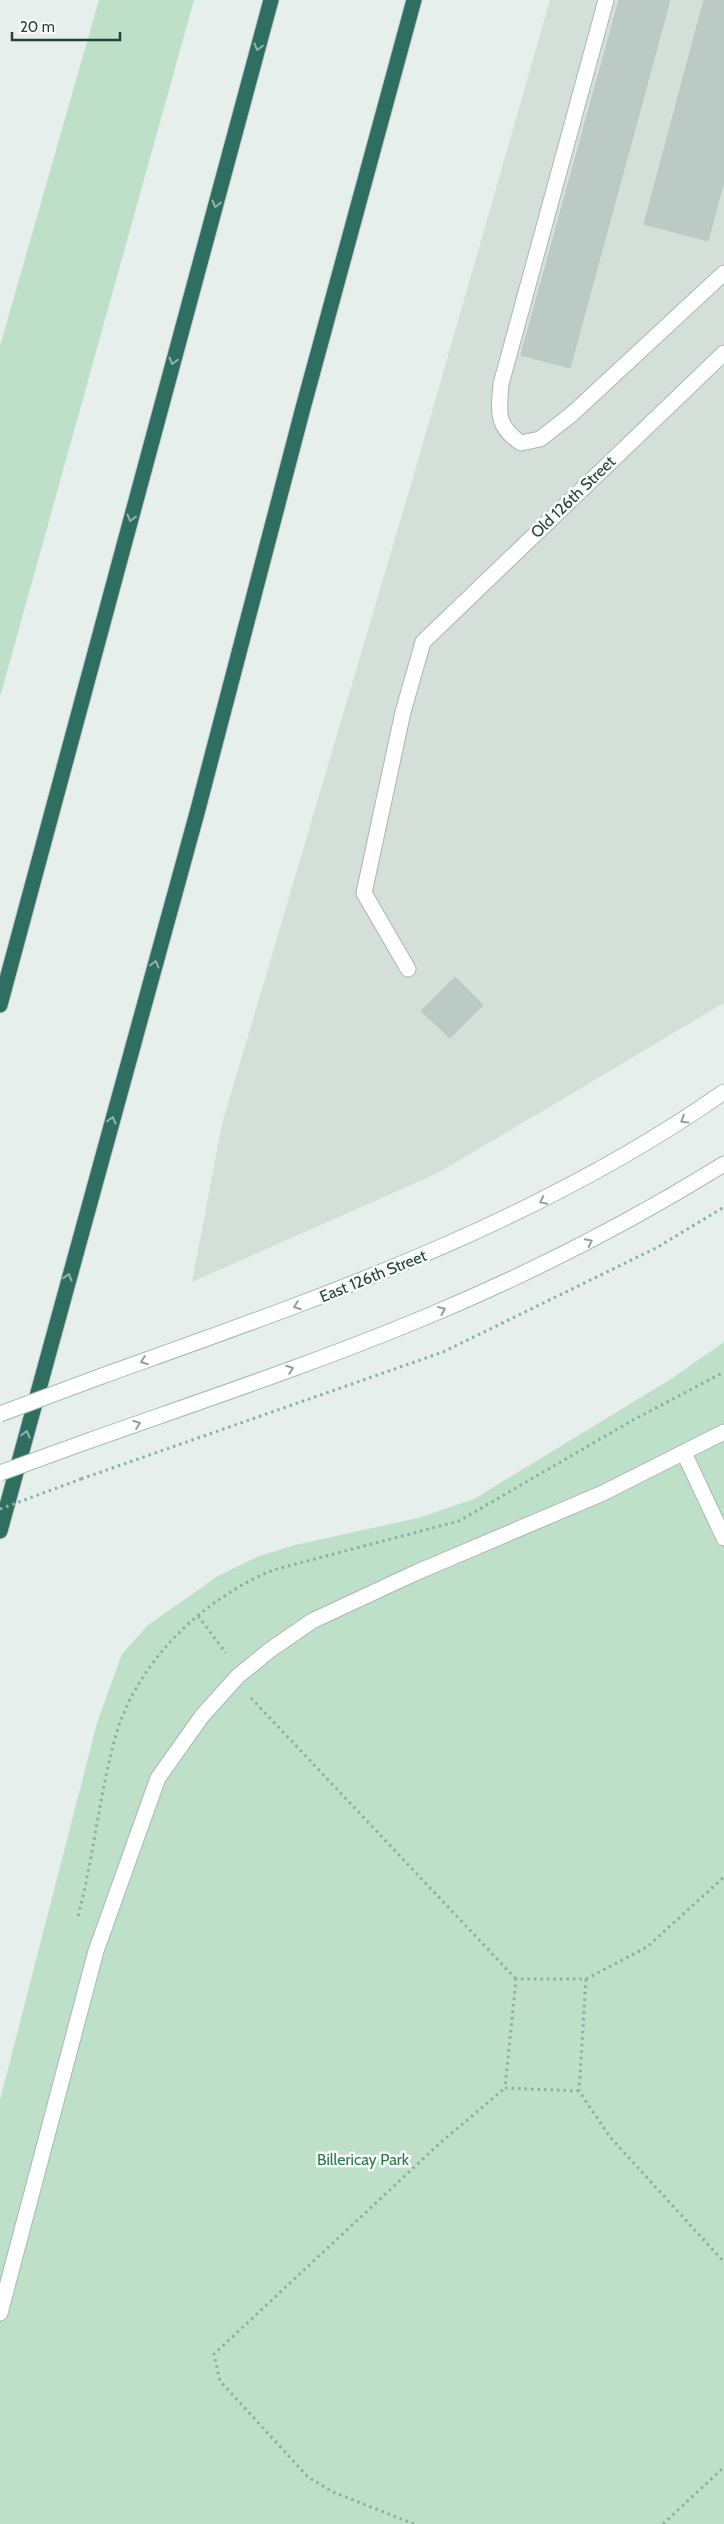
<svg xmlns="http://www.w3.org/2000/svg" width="724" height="2524" font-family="Cabin,sans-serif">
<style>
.built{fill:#d4dfda}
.green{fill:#bfe0c8}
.building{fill:#bbcac4;stroke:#b8c9c2}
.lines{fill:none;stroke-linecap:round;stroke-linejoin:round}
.service-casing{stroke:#a8b8b2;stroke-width:17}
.minor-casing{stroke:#a8b8b2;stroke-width:17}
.secondary-casing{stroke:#a4bbb3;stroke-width:17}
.motorway-casing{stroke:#c2cac8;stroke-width:17}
.path{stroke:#86b3a5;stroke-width:3;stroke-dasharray:2.5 4;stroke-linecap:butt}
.service{stroke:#fff;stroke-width:15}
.minor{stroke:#fff;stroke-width:15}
.secondary{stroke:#fff;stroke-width:15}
.motorway{stroke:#2f6f62;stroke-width:15}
.secondary-bridge-casing{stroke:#a4bbb3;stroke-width:17;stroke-linecap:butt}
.path-bridge{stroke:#86b3a5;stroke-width:3;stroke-dasharray:2.5 4;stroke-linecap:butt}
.secondary-bridge{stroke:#fff;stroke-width:15}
.oneway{stroke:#93b5ae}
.oneway2{stroke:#92a09c}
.labels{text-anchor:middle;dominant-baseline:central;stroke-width:5;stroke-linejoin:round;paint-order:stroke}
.street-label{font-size:16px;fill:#24423a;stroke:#f7fbf9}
.park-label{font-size:16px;fill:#2d7a4b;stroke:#f7fbf9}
</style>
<rect width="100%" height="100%" fill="#e6efeb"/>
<path class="built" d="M550 0H724V1003L438 1173 192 1282 222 1124 417 464Z"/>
<path class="green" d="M99 0H194L0 697V346Z
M724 1342V2524H0V2100L97 1723 122 1654 148 1625 218 1576 259 1556 295 1545 418 1518 474 1499 671 1379Z"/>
<path class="building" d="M619 0H670L570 368 521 355Z
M704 0H724V181L708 241 644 224Z
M455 977 483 1005 450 1038 421 1011Z"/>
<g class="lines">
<g class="service-casing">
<path id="service" d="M606 0 501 384C499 411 495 426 521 443L540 439 572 414 724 273
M684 1453 724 1538
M0 2313 96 1951 158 1778 202 1716 238 1676 270 1650 312 1621 415 1573 603 1493 724 1432"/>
</g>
<g class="minor-casing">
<path id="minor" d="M408 969 364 893 403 712 423 642 724 353"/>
</g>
<g class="secondary-casing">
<path id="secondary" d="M102 1376C319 1298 534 1225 724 1092
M91 1440C204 1400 318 1362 428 1316 531 1273 629 1223 724 1164"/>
</g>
<g class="motorway-casing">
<path id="motorway" d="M0 1005 271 0
M0 1531 197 813 303 408 414 0"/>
</g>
<path class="path" d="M81 1479 443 1352 656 1248 724 1207
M198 1616 226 1653
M251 1698 516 1979
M78 1916C94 1857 99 1794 116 1735 138 1660 203 1599 273 1570L459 1521 633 1420 724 1372
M586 1979 647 1947 724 1877
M579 2091 505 2088 516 1979H586L579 2091 610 2137 724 2262
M414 2524 333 2492 308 2477 220 2381 214 2354 439 2144 505 2088
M663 2524 724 2467"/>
<use href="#service" class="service"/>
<use href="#minor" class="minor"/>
<use href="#secondary" class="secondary"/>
<use href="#motorway" class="motorway"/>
<g class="secondary-bridge-casing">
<path id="secondary-bridge" d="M0 1414 102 1376
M0 1473 91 1440"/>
</g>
<path class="path-bridge" d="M0 1509 81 1479"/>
<use href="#secondary-bridge" class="secondary-bridge"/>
</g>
<defs><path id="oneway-chevron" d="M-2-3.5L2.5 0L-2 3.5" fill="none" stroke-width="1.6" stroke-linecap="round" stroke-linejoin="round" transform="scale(1.25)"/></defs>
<g class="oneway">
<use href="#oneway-chevron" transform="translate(258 47) rotate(105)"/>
<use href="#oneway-chevron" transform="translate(216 204) rotate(105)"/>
<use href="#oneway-chevron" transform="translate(173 361) rotate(105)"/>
<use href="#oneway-chevron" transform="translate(131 518) rotate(105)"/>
<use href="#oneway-chevron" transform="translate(155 964) rotate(-75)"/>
<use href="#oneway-chevron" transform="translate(112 1120) rotate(-75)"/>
<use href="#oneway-chevron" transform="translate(68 1277) rotate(-75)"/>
<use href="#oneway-chevron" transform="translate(26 1434) rotate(-75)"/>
</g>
<g class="oneway2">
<use href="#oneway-chevron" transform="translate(684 1120) rotate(148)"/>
<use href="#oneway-chevron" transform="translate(543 1201) rotate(154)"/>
<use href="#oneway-chevron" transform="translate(589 1242) rotate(-26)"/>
<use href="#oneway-chevron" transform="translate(297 1306) rotate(160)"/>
<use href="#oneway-chevron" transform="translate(442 1310) rotate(-24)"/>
<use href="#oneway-chevron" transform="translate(144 1361) rotate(160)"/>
<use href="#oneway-chevron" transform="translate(290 1369) rotate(-20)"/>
<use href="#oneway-chevron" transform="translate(137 1424) rotate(-20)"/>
</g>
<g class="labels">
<g class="street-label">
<text transform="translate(573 497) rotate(-44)">Old 126th Street</text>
<text transform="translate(373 1276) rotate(-22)">East 126th Street</text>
</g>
<g class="park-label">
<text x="363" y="2159">Billericay Park</text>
</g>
</g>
<path d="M12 32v8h108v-8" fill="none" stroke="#24423a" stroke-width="2.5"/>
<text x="20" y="32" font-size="15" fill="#24423a" stroke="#f7fbf9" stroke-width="4" paint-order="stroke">20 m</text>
</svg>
